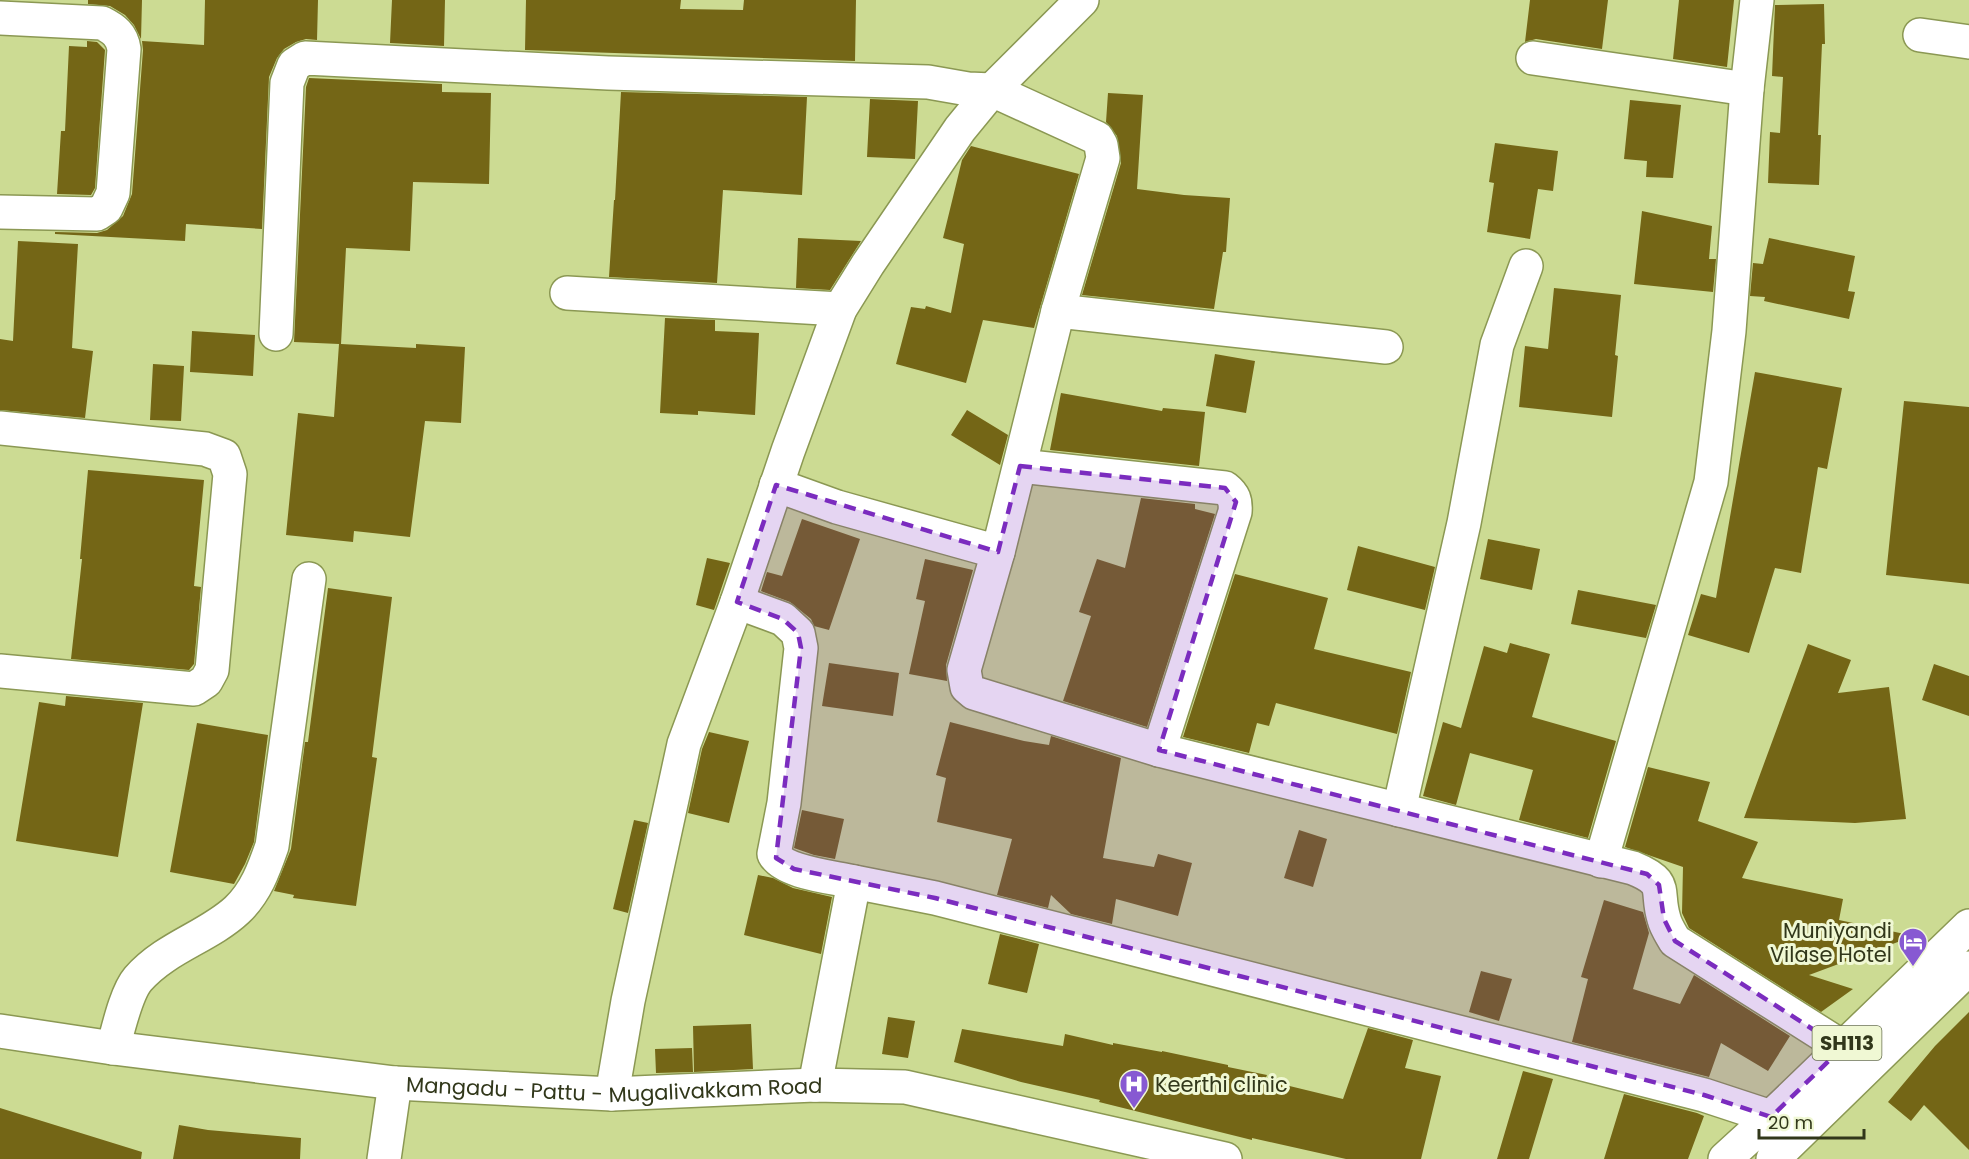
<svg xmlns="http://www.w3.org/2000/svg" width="1969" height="1159" font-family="Poppins,sans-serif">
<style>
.building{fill:#746616}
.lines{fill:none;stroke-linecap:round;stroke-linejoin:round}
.minor-casing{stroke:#8b9853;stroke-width:36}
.major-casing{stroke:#8b9853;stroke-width:36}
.minor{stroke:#fff;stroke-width:33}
.major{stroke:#fff;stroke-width:33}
.marked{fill:#7b2cbf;fill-opacity:0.2;stroke:#7b2cbf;stroke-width:4.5;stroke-dasharray:12 8;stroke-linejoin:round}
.labels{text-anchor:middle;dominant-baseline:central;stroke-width:6;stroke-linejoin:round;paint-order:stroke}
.shield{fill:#f0f8d4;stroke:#6a7152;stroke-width:1.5}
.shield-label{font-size:20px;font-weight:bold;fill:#31371a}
.poi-label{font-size:21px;fill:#31371a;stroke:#f0f8d4;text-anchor:end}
.street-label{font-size:21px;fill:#31371a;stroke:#f0f8d4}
</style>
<rect width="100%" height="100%" fill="#ccdb93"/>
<path class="building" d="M88 0H142L141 39 134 25 125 15 110 6 88 4Z
M205 0H318L317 40 306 39 296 42 284 49 277 58 269 77 262 229 186 224 185 241 55 234V232L97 233 107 230 123 216 132 194 143 50 142 41 204 45Z
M392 0H445L444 46 390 43Z
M526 0H681L680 9 743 10 744 0H856L855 61 525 50Z
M1530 0H1608L1602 49 1536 39 1525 42Z
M1679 0H1734L1727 67 1673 59Z
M1824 4 1825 44H1822L1818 135H1821L1819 185 1768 183 1770 132 1780 133 1783 77 1772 76 1775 5Z
M87 41 97 42 105 50 95 188 91 195 57 194 61 131H65L69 46 87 47Z
M309 78 442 84V92L491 93 489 184 413 182 410 251 346 248 341 344 416 348V344L465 347 461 423 425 421 410 537 354 531 353 542 286 535 298 413 334 417 339 344 294 342 306 87Z
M621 92 807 97 802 195 723 190 717 283 609 277 614 200H615Z
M1108 93 1143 95 1137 189 1184 195 1230 198 1226 252H1223L1214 309 1082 295 1121 163 1117 136 1106 122Z
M870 99 918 101 915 159 867 157Z
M1630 100 1681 105 1673 178 1646 177 1647 161 1624 159Z
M1495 143 1558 151 1553 191 1538 189 1530 239 1487 232 1494 183 1489 182Z
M971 146 1079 174 1034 328 983 320 966 383 896 364 911 307 925 309 926 306 951 313 964 244 943 238 962 160Z
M1642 211 1712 226 1709 259H1716L1713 292 1634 284Z
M798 238 861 241 830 290 796 288Z
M1769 238 1855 256 1848 291 1855 292 1849 319 1764 301 1765 297 1750 296 1753 263 1763 264Z
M18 241 78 244 72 348 93 351 85 418 0 410V339L13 341Z
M1554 288 1621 295 1615 355 1618 356 1612 417 1519 407 1525 346 1548 349Z
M665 318 715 320V331L759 333 755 415 698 411V415L660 413Z
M192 331 255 335 253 376 190 372Z
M1215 354 1255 361 1246 413 1206 406Z
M153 364 184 366 181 421 150 420Z
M1755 372 1842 388 1827 469 1818 467 1801 573 1775 568 1749 653 1688 635 1701 594 1716 598Z
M1061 393 1162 411 1163 408 1205 412 1199 466 1050 450Z
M1904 401 1969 407V584L1886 575Z
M967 410 1008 435 1000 465 951 435Z
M88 470 204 480 194 586 201 587 194 664 189 670 71 659 82 559H80Z
M1141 498 1195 504V509L1215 514 1147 727 1063 701 1091 616 1079 612 1097 559 1125 568Z
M802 519 860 539 829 630 814 626 811 619 790 602 761 591 767 572 782 576Z
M1488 539 1540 549 1532 590 1480 579Z
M1358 546 1435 567 1425 610 1347 590Z
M707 558 730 563 714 610 696 605Z
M925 559 973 570 946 665 947 681 909 674 925 601 916 599Z
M1235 574 1328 598 1314 649 1411 672 1397 734 1276 703 1269 726 1257 723 1249 753 1183 737Z
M328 588 392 597 372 757 377 758 356 906 293 898 294 895 274 891 291 849 305 742H308Z
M1578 590 1656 605 1646 638 1571 624Z
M1510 643 1550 654 1532 717 1616 741 1588 838 1519 820 1533 770 1470 753 1456 805 1423 796 1443 722 1461 728 1484 646 1507 653Z
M1808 644 1851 660 1838 693 1889 687 1906 819 1855 823 1744 818Z
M829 663 899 673 893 716 822 706Z
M1934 664 1969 676V716L1922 700Z
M66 696 143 703 118 857 16 841 39 702 65 706Z
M950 722 1024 741 1049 745 1051 736 1121 758 1103 858 1154 867 1158 854 1192 863 1178 916 1116 899 1112 924 1071 914 1051 895 1048 908 997 895 1012 839 937 822 946 778 936 775Z
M197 723 268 735 254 842 245 864 234 884 170 872Z
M709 732 749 741 729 823 688 813 702 749Z
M1648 767 1710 782 1698 821 1758 842 1742 878 1843 899 1839 920 1914 936 1809 975 1853 989 1821 1012 1689 928 1682 913 1683 867 1625 847Z
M802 810 844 819 835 859 814 855 794 848Z
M634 820 648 823 628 913 613 909Z
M1299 830 1327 839 1313 887 1284 878Z
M758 875 773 878 793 888 832 897 821 954 744 935Z
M1604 900 1643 912 1649 933 1633 989 1680 1004 1694 975 1790 1036 1768 1071 1721 1043 1709 1077 1572 1042 1588 979 1581 977Z
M1000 934 1039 944 1027 993 988 984Z
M1481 971 1512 979 1499 1021 1469 1012Z
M1969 1012V1150L1924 1105 1911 1121 1888 1102 1935 1046Z
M888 1017 915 1021 908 1058 882 1054Z
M751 1024 753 1069 694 1072 693 1026Z
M1368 1028 1413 1040 1405 1068 1441 1076 1421 1159H1346L1252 1138V1140L1099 1102 1100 1100 1021 1082 954 1062 962 1029 1063 1046 1065 1034 1113 1045V1043L1162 1052V1051L1228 1065V1067L1267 1075 1265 1080 1343 1099Z
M692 1048 693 1072 656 1073 655 1049Z
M1523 1071 1553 1079 1529 1159H1497Z
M1624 1094 1697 1113 1704 1116 1688 1159H1604Z
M0 1108 142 1152 141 1159H0Z
M179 1125 208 1130 301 1138 300 1159H173Z"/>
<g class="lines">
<g class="minor-casing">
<g id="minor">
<path d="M0 18 102 23C114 29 122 35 124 49L113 193 106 208 97 214 0 212"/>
<path d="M1920 35 1969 42"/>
<path d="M1533 58 1747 89"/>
<path d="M567 293 840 309"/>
<path d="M1058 311 1386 347"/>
<path d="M276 334 287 83 294 65 305 58 608 73 928 82 968 89 992 90 1097 138 1101 145 1103 158 1058 311 998 552 964 670 967 687 974 693 1159 750 1633 868C1670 883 1655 890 1664 919 1666 927 1671 934 1675 941L1866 1062"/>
<path d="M0 428 205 449 224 456 230 474 212 670 206 681 194 689 0 671"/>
<path d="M1020 466 1225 488C1234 495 1236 501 1235 512L1159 750"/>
<path d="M776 485 837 507 998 552"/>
<path d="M737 602 783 619 798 633 801 648 784 803 774 854C784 873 833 877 854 882"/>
<path d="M1399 810 1464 523 1497 345 1526 266"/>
<path d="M1601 861 1711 482 1729 331 1747 89 1757 0"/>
<path id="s1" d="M0 1031 113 1048 395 1083 612 1094 815 1085 905 1087 1225 1159"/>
<path d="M113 1048C118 1030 126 993 138 979 166 947 208 937 237 910 256 892 264 869 272 846L309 579"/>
<path d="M815 1085 854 882 935 898 1704 1095 1771 1117"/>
<path d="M612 1094 628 1001 684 744 737 602 788 451 840 309 868 264 960 129 992 90 1082 0"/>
<path d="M384 1159 395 1083"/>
</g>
</g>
<g class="major-casing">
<path id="major" d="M1725 1159 1771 1117 1969 926
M1773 1159 1969 968"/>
</g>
<use href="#minor" class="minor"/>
<use href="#major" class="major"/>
</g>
<path class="marked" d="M1020 466 1225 488 1236 502 1159 750 1647 874 1659 885 1664 919 1675 941 1842 1048 1771 1117 1704 1095 935 898 794 869 776 858 801 648 798 633 783 619 737 602 776 485 998 552Z"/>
<defs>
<g id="hotel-pin" transform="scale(1.5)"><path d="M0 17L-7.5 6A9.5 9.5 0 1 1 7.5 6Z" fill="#8759d2" stroke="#f0f8d4"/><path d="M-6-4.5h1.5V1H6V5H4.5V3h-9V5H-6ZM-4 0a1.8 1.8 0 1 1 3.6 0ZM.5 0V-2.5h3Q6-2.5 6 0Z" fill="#fff"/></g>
<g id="hospital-pin" transform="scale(1.5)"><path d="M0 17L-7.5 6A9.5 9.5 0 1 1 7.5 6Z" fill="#8759d2" stroke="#f0f8d4"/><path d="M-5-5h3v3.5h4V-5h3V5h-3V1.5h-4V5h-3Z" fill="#fff"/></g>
</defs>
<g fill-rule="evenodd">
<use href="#hotel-pin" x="1913" y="942"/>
<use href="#hospital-pin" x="1134" y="1084"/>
</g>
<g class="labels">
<rect class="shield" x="1812.5" y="1026" width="69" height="34" rx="4.5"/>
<g class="shield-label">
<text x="1847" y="1043">SH113</text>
</g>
<g class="poi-label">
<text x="1892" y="930">Muniyandi<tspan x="1892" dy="24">Vilase Hotel</tspan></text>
<text x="1155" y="1084" text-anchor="start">Keerthi clinic</text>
</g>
<g class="street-label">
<text stroke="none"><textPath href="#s1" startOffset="618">Mangadu - Pattu - Mugalivakkam Road</textPath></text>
</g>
</g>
<path d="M1759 1129v9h105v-9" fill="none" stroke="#31371a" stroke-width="3"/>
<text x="1768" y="1129" font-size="18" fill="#31371a" stroke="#f0f8d4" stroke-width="4.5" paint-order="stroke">20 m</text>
</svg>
